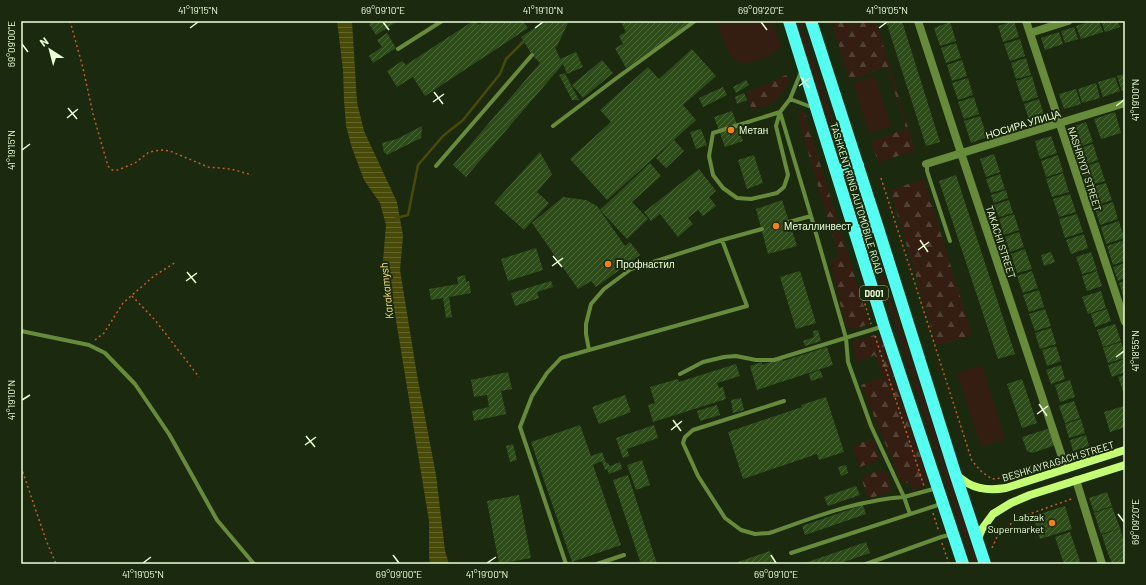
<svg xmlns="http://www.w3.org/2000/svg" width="1146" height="585" font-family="Barlow,sans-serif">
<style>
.green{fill:#341e12}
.forest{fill:url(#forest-firs)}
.water{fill:url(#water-rules)}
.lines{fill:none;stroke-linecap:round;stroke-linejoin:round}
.stream{stroke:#484a08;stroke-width:2.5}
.building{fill:url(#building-hatch)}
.path{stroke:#c05d2b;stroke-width:1.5;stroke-dasharray:2 3;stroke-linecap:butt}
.lane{stroke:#678b38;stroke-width:4}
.street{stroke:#678b38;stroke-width:8}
.secondary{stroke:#c3ff6f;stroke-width:8}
.highway{stroke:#53fff0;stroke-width:12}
.ticks{fill:none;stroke:#ebffd8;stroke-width:1.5}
.poi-dot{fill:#ff8004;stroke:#1b2a0f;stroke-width:1.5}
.labels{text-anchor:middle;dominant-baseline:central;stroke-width:4;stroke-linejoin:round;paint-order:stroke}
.shield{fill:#1b2a0f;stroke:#adbf9c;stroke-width:1}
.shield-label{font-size:9px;font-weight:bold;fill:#ebffd8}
.street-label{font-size:10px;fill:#ebffd8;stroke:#1b2a0f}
.poi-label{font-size:10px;fill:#ebffd8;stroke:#1b2a0f;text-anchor:start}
.water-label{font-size:11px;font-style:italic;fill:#ffe966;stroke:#1b2a0f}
.neatline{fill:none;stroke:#ebffd8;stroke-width:1.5}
.ticks-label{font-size:10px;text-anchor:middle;fill:#ebffd8}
</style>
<defs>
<pattern id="forest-firs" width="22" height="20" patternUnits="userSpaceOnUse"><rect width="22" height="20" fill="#341e12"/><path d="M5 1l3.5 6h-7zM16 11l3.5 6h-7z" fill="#524034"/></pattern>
<pattern id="water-rules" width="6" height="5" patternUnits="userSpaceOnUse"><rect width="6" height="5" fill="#484a08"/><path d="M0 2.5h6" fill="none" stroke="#63652b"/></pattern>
<pattern id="building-hatch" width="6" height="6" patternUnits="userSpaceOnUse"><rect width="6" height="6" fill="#2e4c1a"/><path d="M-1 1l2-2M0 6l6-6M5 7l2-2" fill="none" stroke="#4c673b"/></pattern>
</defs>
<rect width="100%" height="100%" fill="#1b2a0f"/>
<path class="green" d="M716 21H771L781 45C774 54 769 56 758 60 739 67 733 62 725 44 722 36 719 29 716 21Z
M796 21H801L845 156 840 158Z
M875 76 891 126 869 133 853 83Z
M855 186 864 214 859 216 850 188Z
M874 244 977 564H972L869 246Z
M982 365 1005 439 981 447 957 373Z"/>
<path class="forest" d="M831 21H876L915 151 878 162 871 141 906 129 887 67 850 80Z
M786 75 790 80C777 101 776 103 752 110L746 93Z
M798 111 805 114 869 323C865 326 855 330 850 329 847 328 847 326 845 324L830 261 839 257 799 121Z
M924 179 972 335 937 346 890 190Z
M874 335 882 339 928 479 924 486 912 491 910 482 902 484 861 385 883 376 875 355 857 362 852 342Z
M873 439 880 460 859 467 852 446Z
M881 470 886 472 891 488 889 492 871 498 867 496 862 480 864 476Z"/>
<path class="water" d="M337 21H352L357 102 364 131 397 202 403 236 400 270 417 375 436 475 445 551 449 564H430L429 556V521L394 308 383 261 386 225 380 203 364 180 352 148 346 126 344 100 343 70Z"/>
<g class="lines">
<path class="stream" d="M396 218 408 215 418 165 443 136 463 120 500 74 506 59 523 42"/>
</g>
<path class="building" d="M373 21H398L376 35 369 24Z
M473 21H476L479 25 484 21H523L528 28 425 96 413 77 397 87 387 71 402 61 406 65Z
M569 21 557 46 555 47 560 59 576 52 583 67 567 74 563 64 466 177 453 165 540 63 532 55 521 37 544 22Z
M624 21H693L626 68 615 48 623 44 619 36 626 32 621 22Z
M886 21H902L940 142 926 146Z
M1014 21 1019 37 1003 42 998 26Z
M1091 21H1099L1103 32 1081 39 1076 26Z
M1101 21H1118L1120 27 1105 32Z
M950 22 956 41 940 46 934 28Z
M1074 27 1078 39 1065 43 1061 31Z
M1059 32 1063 44 1045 50 1041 38Z
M387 33 396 48 373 63 369 56 382 47 377 40Z
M1020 39 1025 56 1010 61 1004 44Z
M956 43 961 58 946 63 941 48Z
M692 49 716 76 683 105 696 120 607 200 570 159 611 122 600 110 648 67 659 79Z
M1026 58 1031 75 1016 79 1011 63Z
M602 60 613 73 583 98 572 85Z
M962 60 967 76 952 81 947 65Z
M565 73 571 85 579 100H572L559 75Z
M1125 74V90L1122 91 1117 76Z
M1032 76 1038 97 1023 102 1016 81Z
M1115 77 1120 91 1103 97 1098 82Z
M968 78 973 95 958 100 952 83Z
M746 80 749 85 736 93 733 87Z
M1096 83 1100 98 1082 103 1078 89Z
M723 87 727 95 703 107 699 98Z
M1076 89 1081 104 1064 109 1059 94Z
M744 93 747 100 737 104 735 97Z
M974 97 979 114 964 119 958 102Z
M1039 99 1045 118 1030 123 1024 104Z
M732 111 743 141 725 147 714 117Z
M1115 112 1121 133 1101 139 1094 119Z
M980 116 987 137 971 143 964 121Z
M1086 122 1093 142 1075 148 1069 128Z
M422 126 421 138 387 155 386 153H384L382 143 397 139Z
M701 129 707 145 696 149 690 132Z
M1051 136 1057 153 1040 159 1035 141Z
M674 140 684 151 666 168 656 158Z
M1093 144 1098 160 1081 166 1076 149Z
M540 152 552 174 537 192 549 203 524 230 494 203Z
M994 154 1000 172 986 177 980 159Z
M754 155 763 183 747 189 738 160Z
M1058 155 1063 172 1046 177 1041 161Z
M1099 162 1105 181 1088 186 1082 167Z
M650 163 661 176 632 202 648 219 627 239 600 210Z
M699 169 716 191 709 197 716 206 703 216 698 210 688 218 693 224 678 237 660 214 651 221 644 212Z
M1063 173 1069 192 1052 197 1046 179Z
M1000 174 1005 189 991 193 986 179Z
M956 175 1015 354 998 359 939 181Z
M1106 183 1112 200 1094 206 1089 188Z
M1006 190 1008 198 994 203 991 195Z
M1070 194 1076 212 1059 217 1053 199Z
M563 197 586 200 597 206 625 246 630 242 640 255 596 287 591 281 578 289 532 223Z
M782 200 797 246 768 254 756 209Z
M1009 200 1013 213 999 217 994 205Z
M1113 202 1118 219 1100 225 1095 208Z
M1014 214 1019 230 1004 235 999 219Z
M1077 214 1083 232 1065 238 1059 219Z
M1119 221 1124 238 1106 244 1101 227Z
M1019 232 1024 247 1010 252 1005 237Z
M1084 234 1088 248 1071 254 1066 240Z
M1125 240V261L1113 265 1107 246Z
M536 248 543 270 508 281 501 259Z
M1025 249 1032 269 1017 273 1011 254Z
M1051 252 1055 262 1044 266 1041 255Z
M1091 252 1097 270 1082 274 1076 257Z
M1125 263V278L1118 281 1113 267Z
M800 271 816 323 796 329 780 277Z
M1032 271 1038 288 1023 293 1017 276Z
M1097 271 1102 286 1087 291 1082 276Z
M465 275 466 282 469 281 471 293 449 297 452 317 446 318 443 298 431 300 429 289 458 284 457 277Z
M551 281 553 287 537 292 539 298 515 306 511 293Z
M1125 281V302L1119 283Z
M1039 290 1044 307 1029 312 1023 295Z
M1101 291 1106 308 1088 314 1082 297Z
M1045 309 1051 326 1035 331 1029 314Z
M1107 309 1111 321 1095 327 1091 314Z
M1115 324 1121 341 1103 347 1097 330Z
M1051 328 1056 344 1040 349 1035 333Z
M818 330 821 341 805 346 803 341 814 337 813 331Z
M1121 342 1125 353V358L1108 363 1103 348Z
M1056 346 1061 361 1047 366 1042 350Z
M827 347 833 365 757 390 750 366 762 362V365L782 358 783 361Z
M1125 359V372L1112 377 1108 365Z
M736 364 740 376 717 383 719 388 723 387 726 399 653 422 648 405 655 403 650 387 678 379 679 382Z
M1061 365 1065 379 1051 384 1046 370Z
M820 370 823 377 811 381 809 374Z
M508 372 512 389 501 391 506 414 474 421 472 411 489 407 487 395 474 397 471 380Z
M1125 375V397L1118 377Z
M1022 379 1037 423 1022 428 1007 384Z
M1070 380 1075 397 1060 402 1055 385Z
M625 395 631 412 599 424 592 407Z
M826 397 844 452 819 460 817 454 743 479 728 432 802 407 801 405Z
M741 398 744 410 733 413 731 400Z
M1074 401 1080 418 1065 423 1059 406Z
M717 405 720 415 700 421 697 411Z
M1124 406 1125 409V427L1110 432 1104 412Z
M1081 419 1085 433 1069 438 1065 424Z
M580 425 591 456 602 452 606 463H608L610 466 620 462 622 469 609 474 607 469 605 470 602 461 593 465 621 545 572 562 531 442Z
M654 425 658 438 627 449 629 456 623 458 616 438Z
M1051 428 1056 445 1032 453 1027 451 1022 437Z
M1086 435 1089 446 1073 451 1070 440Z
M513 444 517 460 510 462 506 446Z
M642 460 650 485 636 490 627 465Z
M846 465 848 473 841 476 838 467Z
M628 475 657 564H641L613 480Z
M856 486 860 495 828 506 824 497Z
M1107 492 1112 506 1094 512 1089 498Z
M519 495 531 558 499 564 487 501Z
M863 505 866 514 805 535 802 526Z
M1065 506 1072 529 1040 539 1033 516Z
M1112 507 1120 528 1101 534 1094 513Z
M1120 528 1125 545 1107 551 1102 535Z
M1070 532 1081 564H1064L1055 537Z
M866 542 870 553 838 564H802Z
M1125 545V564H1112L1107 551Z
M770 551 774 564H739L738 562Z"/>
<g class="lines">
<path class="path" d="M70 21 83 68 93 114 108 166 112 170H118L135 163 149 152 161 150 170 151 208 167 231 169 252 175
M881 178 972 461 982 472 992 479 1004 478 1038 468
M862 294 871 324
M132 296 155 320 199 377
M875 336 924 486
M95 340 104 333 123 303 154 276 176 262
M21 467 46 540 56 564
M933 513 939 532
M942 543 949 564
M992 548 997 537 1016 519 1074 498"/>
<path class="lane" d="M398 49 442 21
M790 99 814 108
M780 112 776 126 788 175 784 187 777 193 751 199 737 198 723 188 713 175 709 156 713 133Z
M553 126 614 80 695 21
M927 164V171L950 241
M436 166 532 55
M811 216 846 338 848 362 871 426 904 497 937 488
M789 222 811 216 780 112 790 99 801 72
M722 240 747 306 589 350 586 334V324L591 304 604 289 631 269 722 240 762 229
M21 331 89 345 105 353 135 384 169 434 217 520 254 564
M680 374 703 362 724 357 736 356 756 360H774L884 326
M784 401 693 430 685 437 683 443 698 476 725 518 741 530 755 534 769 533C813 518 857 500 904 497L910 514
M791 553 941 504
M566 564 520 427 532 396 547 373 561 358 589 350
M597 564 624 555
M866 564 941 537 953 534"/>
<path class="street" d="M918 21 961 153 1066 469
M1026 21 1125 322
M1030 33 1068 21
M926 164 1125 103
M1076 480 1102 564"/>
<path class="secondary" d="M957 475C971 489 987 491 1006 488L1125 450
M977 541 982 529 993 514 1011 503 1030 495 1125 465"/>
<path class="highway" d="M789 21 884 326 963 564
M811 21 877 225 955 473 985 564
M836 171 858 165
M855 232 877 225"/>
</g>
<path class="ticks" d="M383 22 389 30M761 22 767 30M190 28 198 22M535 28 543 22M879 28 887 22M22 44 28 52M801 77 809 88M799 86 810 78M434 92 443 104M433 102 444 94M1116 106 1124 100M68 108 77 119M67 118 78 109M22 150 30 144M920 240 928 252M918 250 929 242M553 256 562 267M552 266 563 258M187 272 196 283M186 281 197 273M1116 357 1124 351M22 400 30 395M1039 404 1047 416M1037 414 1048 406M673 420 681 431M671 430 682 421M306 436 315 447M305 445 316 437M1118 514 1124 522M393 555 399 563M771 555 776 563M143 563 151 557M487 563 496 557"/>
<g class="poi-dot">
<circle cx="731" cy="130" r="4"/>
<circle cx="776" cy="226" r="4"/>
<circle cx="608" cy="264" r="4"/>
<circle cx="1052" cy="523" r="4"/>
</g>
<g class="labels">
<rect class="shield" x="860" y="286" width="28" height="14" rx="3"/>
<g class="shield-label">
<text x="874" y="293">D001</text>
</g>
<g class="street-label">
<text transform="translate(1023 124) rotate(-17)">НОСИРА УЛИЦА</text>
<text transform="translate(1085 169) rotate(72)">NASHRIYOT STREET</text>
<text transform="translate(857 198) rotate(73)">TASHKENT RING AUTOMOBILE ROAD</text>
<text transform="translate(1001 242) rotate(72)">TAKACHI STREET</text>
<text transform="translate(1058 461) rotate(-17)">BESHKAYRAGACH STREET</text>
</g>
<g class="poi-label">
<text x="739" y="130">Метан</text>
<text x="784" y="226">Металлинвест</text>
<text x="616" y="264">Профнастил</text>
<text x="1044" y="517" text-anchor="end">Labzak<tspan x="1044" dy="12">Supermarket</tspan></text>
</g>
<g class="water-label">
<text transform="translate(386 291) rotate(-96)">Karakamysh</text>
</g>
</g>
<rect width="1146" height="585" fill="none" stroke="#1b2a0f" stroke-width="44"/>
<g transform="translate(50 50) rotate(324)" stroke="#1b2a0f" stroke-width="3" paint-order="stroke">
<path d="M0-3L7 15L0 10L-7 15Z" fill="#ebffd8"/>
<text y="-6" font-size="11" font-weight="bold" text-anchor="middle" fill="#ebffd8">N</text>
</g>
<rect x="22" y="22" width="1102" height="541" class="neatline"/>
<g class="ticks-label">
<text x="198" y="14">41°19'15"N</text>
<text x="383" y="14">69°09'10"E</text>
<text x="543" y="14">41°19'10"N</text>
<text x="761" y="14">69°09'20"E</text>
<text x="887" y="14">41°19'05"N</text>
<text transform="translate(11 44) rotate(-90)" y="4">69°09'00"E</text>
<text transform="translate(1135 100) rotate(-90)" y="4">41°19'00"N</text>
<text transform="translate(11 150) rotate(-90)" y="4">41°19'15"N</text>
<text transform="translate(1135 351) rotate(-90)" y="4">41°18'55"N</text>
<text transform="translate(11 400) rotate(-90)" y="4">41°19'10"N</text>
<text transform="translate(1135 522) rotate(-90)" y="4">69°09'20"E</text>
<text x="143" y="578">41°19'05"N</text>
<text x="399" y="578">69°09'00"E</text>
<text x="487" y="578">41°19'00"N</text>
<text x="776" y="578">69°09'10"E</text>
</g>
</svg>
